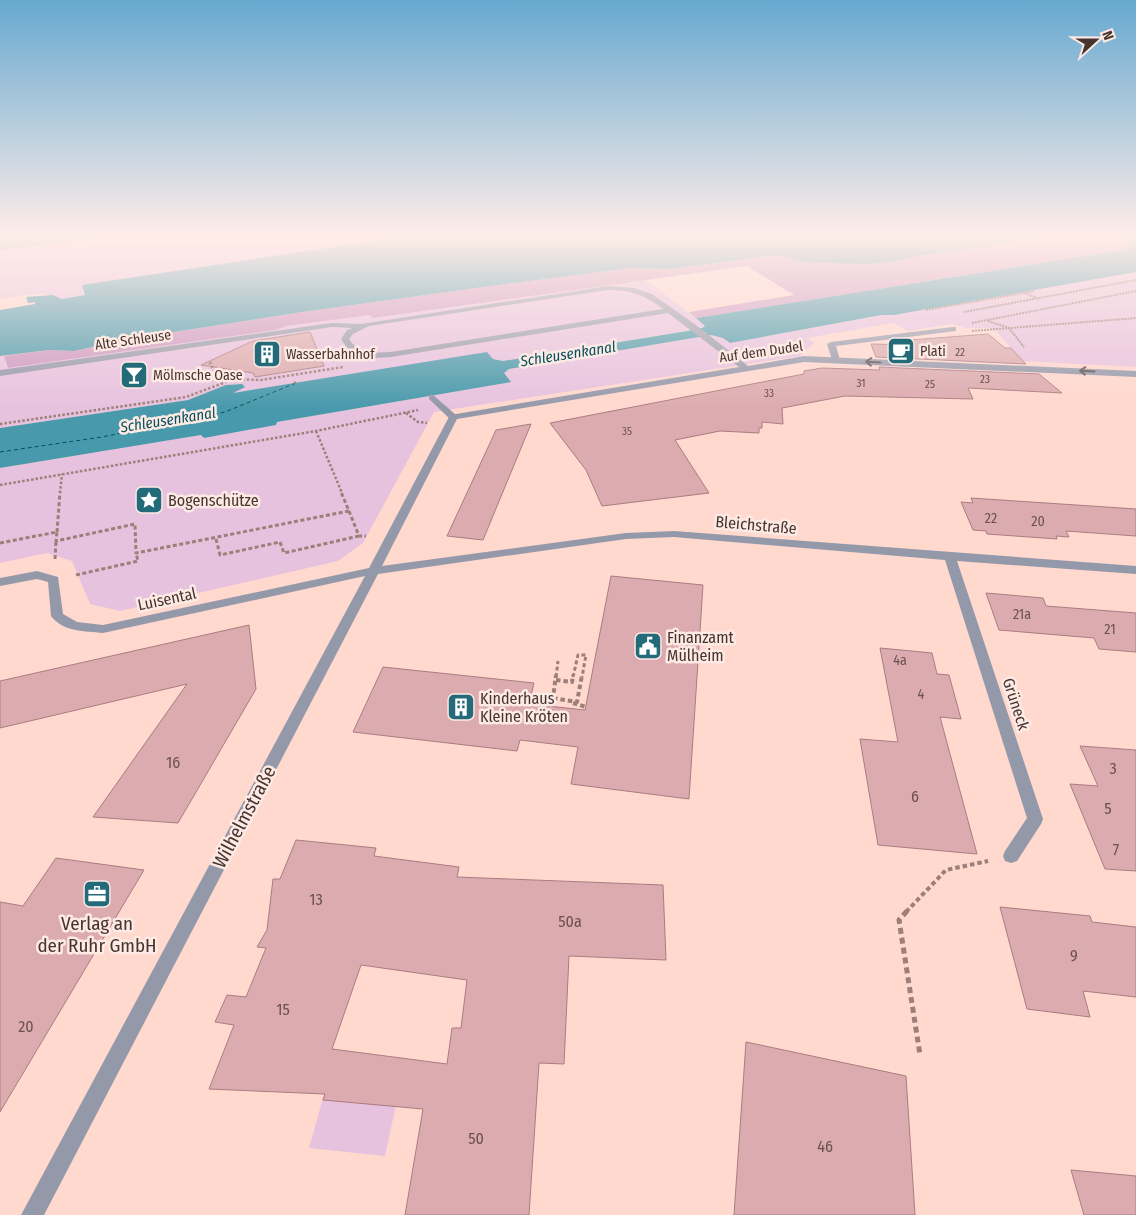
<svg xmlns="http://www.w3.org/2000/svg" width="1136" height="1215" font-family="'Fira Sans Condensed',sans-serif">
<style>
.green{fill:#e7c2df}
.forest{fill:#cc98c1}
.water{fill:#4799ab}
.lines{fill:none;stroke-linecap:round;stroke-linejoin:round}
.ferry{stroke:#05505d;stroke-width:1;stroke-dasharray:4 3;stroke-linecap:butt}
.building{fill:#dcabaf;stroke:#aa7c80;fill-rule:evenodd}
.path-far4{stroke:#9c7f78;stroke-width:2;stroke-dasharray:2 1;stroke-linecap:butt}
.path-far3{stroke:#9c7f78;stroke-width:2.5;stroke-dasharray:2.5 2;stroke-linecap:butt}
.path-far2{stroke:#9c7f78;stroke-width:3;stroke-dasharray:4 2.5;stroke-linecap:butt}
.path-far1{stroke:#9c7f78;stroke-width:4;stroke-dasharray:4.5 3;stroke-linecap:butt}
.path{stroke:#9c7f78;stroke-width:5;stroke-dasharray:6 4;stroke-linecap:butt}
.service{fill:#9499aa;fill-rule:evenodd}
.minor{fill:#9499aa;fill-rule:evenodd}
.oneway{stroke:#5e5254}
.labels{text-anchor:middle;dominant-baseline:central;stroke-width:5;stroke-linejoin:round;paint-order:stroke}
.far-number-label{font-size:11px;fill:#6c524f}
.far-street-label{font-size:14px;fill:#47342f;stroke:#feeae5}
.far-poi-label{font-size:14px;fill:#47342f;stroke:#feeae5;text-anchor:start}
.number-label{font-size:14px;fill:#6c524f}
.far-water-label{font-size:15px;font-style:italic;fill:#05505d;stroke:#feeae5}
.poi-label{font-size:16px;fill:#47342f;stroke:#feeae5;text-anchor:start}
.street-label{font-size:16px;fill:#47342f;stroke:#feeae5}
.near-number-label{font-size:16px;fill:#6c524f}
.near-street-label{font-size:19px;fill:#47342f;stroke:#feeae5}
.near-poi-label{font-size:19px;fill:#47342f;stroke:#feeae5}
</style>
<rect width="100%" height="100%" fill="#ffd8ce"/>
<path class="green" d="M0 239H608L63 299C44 290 20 296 0 299Z
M1136 272V367L1022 361 997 332 990 328H966L951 324 908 331 893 323 807 338 814 343 800 356 434 412 363 543 338 561 120 611 90 604 72 561 47 553 0 563V468L201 435 204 438 275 425 277 422 510 382 504 373 509 369 711 335 723 338 730 343 881 315H894Z
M646 280 705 325 702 328 503 361 493 359 233 393H231L242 384H232L188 400 0 428V356H4L8 368 276 330 286 326 370 315 373 318Z
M336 1052 406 1058 385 1156 309 1148Z"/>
<path class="forest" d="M1037 239H1121L1127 248 1123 250 696 318 689 312 794 295 747 266 373 318 370 315 286 326 276 330 8 368 4 356 49 350 74 351 135 338 302 312 476 288 631 268 668 269 769 256 788 257 805 262 898 261 924 255Z"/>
<path class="water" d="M0 239H95L0 250Z
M386 239H1037L924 255 898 261 866 264 805 262 788 257 769 256 668 269 631 268 476 288 302 312 135 338 74 351 49 350 0 356V310L35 304V302L28 303 26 297 53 295 62 299 85 295 82 285Z
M1121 239H1136V272L894 315H881L730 343 723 338 711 335 509 369 504 373 511 382 277 422 276 425 204 438 201 435 0 468V428L188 400 226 385 242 384 245 387 233 393 487 352 493 359 503 361 687 331 702 328 705 326 696 318 1123 250 1127 248Z"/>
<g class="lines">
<path class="ferry" d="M0 452 102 437 225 412 296 383"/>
</g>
<path class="building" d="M310 332 324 366 255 377 253 373 201 365 253 341Z
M988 334 1005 348H1011L1026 364 876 357 871 344 913 345 910 340Z
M879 367 1039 374 1062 393 968 388 973 399 845 396 782 408 783 424 762 422V428H759V433L720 431 675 440 709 493 602 506 586 470 550 423 804 374V371L822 368 880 370Z
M531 424 483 540 447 536 496 430Z
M971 498 1136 509V536L1066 531 1069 537 1056 536 1057 539 987 534 986 531 973 530 961 502 973 503Z
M611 576 703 585 689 799 571 784 578 747 520 740 517 751 353 732 383 667 534 683 529 704 585 710Z
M986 593 1043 598 1046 606 1136 613V652L1099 649 1094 638 999 630Z
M249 625 256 689 178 823 93 817 187 684 0 728V681Z
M880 648 932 653 937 674 949 675 961 719 940 717 977 854 878 845 860 739 898 742Z
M1080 746 1136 750V871L1105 869 1070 784 1098 786Z
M296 840 376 848 374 856 459 867 457 877 663 885 666 960 569 956 564 1064 539 1063 529 1215H405L423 1109 323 1100 325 1094 209 1089 234 1025 215 1022 227 995 246 997 266 948 257 947 267 930 273 879H280ZM361 965 467 980 461 1028H452L447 1064 332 1049Z
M56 858 144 870 0 1112V902L23 906Z
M1000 907 1090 916 1092 922 1136 927V997L1083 991 1090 1017 1027 1009Z
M746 1042 906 1076 915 1215H734Z
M1071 1170 1136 1176V1215H1084Z"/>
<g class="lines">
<path class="path-far4" d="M1025 293 1037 298
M926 310 1034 291
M964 312 1136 280
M988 321 1009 328 1024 347
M972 323 1136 291
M972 331 1136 318"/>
<path class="path-far3" d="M211 362 210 364 216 373 234 379
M294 382 296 383
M406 413 418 422 427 423
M0 424 186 397 234 379 261 380 343 367
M316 431 342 493
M0 485 316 431 418 410
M60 493 62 474"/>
<path class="path-far2" d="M349 511 359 536H366
M57 532 60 492
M216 539 220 555 280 542 284 553 359 536
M0 543 57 532 56 541 135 524 136 553 349 511 341 492
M55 559 56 541
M76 575 138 561 136 553
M556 677 558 661
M573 677 578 655H586L582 677"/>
<path class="path-far1" d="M556 680 572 682 573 675
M553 698 577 702 582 675
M555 699 553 698 556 675
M573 703 586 707
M906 912 946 870 988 861"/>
<path class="path" d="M907 911 899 920 920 1055"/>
<path class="service" d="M953 327H956V331L836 346 840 360 836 363 832 360 827 344 831 342Z
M432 394 456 415V419H450L429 399V395Z"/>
<path class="minor" d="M608 286 634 288 652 294 700 328 748 366 804 356 1136 371V377L804 362 457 419 382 566 626 533 674 531 1136 566V574L957 561 1043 819 1041 824 1017 861 1011 863 1005 861 1003 856 1005 851 1027 818 945 560 674 537 626 539 378 574 44 1215H21L365 576 103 633C85 631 63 632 51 616L48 582 37 579 0 586V578L37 571 58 577 63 614 77 622 103 625 369 568 450 415 739 367 668 313 391 357C370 359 352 358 341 339L347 330 352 328 332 327 0 376V370L332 323 361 324ZM608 290C631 290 645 295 663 309L391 352C375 353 358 354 349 339L353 334 369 326Z"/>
</g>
<defs><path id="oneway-shaft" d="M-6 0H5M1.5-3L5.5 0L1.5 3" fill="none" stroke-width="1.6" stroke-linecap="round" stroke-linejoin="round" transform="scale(1.25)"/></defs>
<g class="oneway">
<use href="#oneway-shaft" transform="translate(873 362) rotate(-177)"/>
<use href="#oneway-shaft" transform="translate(1087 371) rotate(-177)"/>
</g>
<linearGradient id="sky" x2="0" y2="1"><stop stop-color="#67a9d0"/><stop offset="0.58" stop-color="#ffede9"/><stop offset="1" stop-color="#ffede9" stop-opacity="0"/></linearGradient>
<rect width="1136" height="409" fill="url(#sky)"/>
<defs>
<g id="cafe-square" transform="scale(1.4375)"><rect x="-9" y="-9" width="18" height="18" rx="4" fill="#246b79" stroke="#feeae5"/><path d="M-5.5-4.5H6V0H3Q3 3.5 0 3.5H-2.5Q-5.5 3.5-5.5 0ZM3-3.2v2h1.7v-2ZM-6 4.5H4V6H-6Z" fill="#fff"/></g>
<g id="building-square" transform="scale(1.4375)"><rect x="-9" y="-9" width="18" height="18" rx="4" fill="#246b79" stroke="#feeae5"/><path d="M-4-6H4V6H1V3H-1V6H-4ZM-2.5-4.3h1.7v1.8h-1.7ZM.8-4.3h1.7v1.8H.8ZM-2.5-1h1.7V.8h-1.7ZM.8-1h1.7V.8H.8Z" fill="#fff"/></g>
<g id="bar-square" transform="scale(1.4375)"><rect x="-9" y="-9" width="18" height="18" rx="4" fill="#246b79" stroke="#feeae5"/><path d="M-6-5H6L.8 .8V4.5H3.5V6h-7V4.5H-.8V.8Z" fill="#fff"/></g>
<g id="sight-square" transform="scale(1.4375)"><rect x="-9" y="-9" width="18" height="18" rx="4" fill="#246b79" stroke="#feeae5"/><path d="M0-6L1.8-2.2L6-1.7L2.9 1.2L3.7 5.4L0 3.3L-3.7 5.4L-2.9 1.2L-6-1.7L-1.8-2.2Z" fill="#fff"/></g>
<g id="civic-square" transform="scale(1.4375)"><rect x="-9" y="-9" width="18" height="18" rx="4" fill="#246b79" stroke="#feeae5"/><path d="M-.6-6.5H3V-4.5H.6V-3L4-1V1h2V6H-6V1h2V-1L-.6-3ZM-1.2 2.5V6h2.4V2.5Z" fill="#fff"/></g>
<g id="office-square" transform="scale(1.4375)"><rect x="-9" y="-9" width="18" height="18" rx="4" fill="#246b79" stroke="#feeae5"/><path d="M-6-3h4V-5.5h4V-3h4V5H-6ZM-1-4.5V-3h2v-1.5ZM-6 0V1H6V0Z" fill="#fff"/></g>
</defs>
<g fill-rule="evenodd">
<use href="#cafe-square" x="901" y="351"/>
<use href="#building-square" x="267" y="354"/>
<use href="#bar-square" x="134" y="375"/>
<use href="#sight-square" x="149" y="500"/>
<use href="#civic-square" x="648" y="646"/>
<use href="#building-square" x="461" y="707"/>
<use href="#office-square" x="97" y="894"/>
</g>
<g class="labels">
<g class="far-number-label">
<text x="960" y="352">22</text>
<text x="985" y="379">23</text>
<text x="861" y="383">31</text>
<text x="930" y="384">25</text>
<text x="769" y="393">33</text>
<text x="627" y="431">35</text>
</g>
<g class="far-street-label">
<text transform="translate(133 340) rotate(-8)">Alte Schleuse</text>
<text transform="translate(761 352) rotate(-8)">Auf dem Dudel</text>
</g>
<g class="far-poi-label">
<text x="920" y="351">Plati</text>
<text x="286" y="354">Wasserbahnhof</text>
<text x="153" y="375">Mölmsche Oase</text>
</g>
<g class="number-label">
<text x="991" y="518">22</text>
<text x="1038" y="521">20</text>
<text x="1022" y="614">21a</text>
<text x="1110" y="629">21</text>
<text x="900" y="660">4a</text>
<text x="921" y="694">4</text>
</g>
<g class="far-water-label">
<text transform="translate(568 354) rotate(-9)">Schleusenkanal</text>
<text transform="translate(168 420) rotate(-9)">Schleusenkanal</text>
</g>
<g class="poi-label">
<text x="168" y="500">Bogenschütze</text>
<text x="667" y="637">Finanzamt<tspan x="667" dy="18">Mülheim</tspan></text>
<text x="480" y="698">Kinderhaus<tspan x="480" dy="18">Kleine Kröten</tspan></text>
</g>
<g class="street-label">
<text transform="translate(756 525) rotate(5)">Bleichstraße</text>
<text transform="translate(167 599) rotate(-12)">Luisental</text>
<text transform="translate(1016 704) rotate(72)">Grüneck</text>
</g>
<g class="near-number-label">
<text x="173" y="762">16</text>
<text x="1113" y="768">3</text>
<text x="915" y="796">6</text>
<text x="1108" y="808">5</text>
<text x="1116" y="849">7</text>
<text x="316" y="899">13</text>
<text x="570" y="921">50a</text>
<text x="1074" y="955">9</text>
<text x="283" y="1009">15</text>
<text x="26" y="1026">20</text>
<text x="476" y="1138">50</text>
<text x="825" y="1146">46</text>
</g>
<g class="near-street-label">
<text transform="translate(244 817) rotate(-62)">Wilhelmstraße</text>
</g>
<g class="near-poi-label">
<text x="97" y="923">Verlag an<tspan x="97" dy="22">der Ruhr GmbH</tspan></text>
</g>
</g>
<g transform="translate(1096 40) rotate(69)" stroke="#feeae5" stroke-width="4" paint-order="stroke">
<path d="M0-4L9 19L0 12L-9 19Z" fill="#47342f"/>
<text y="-8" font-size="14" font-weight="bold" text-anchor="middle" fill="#47342f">N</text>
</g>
</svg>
